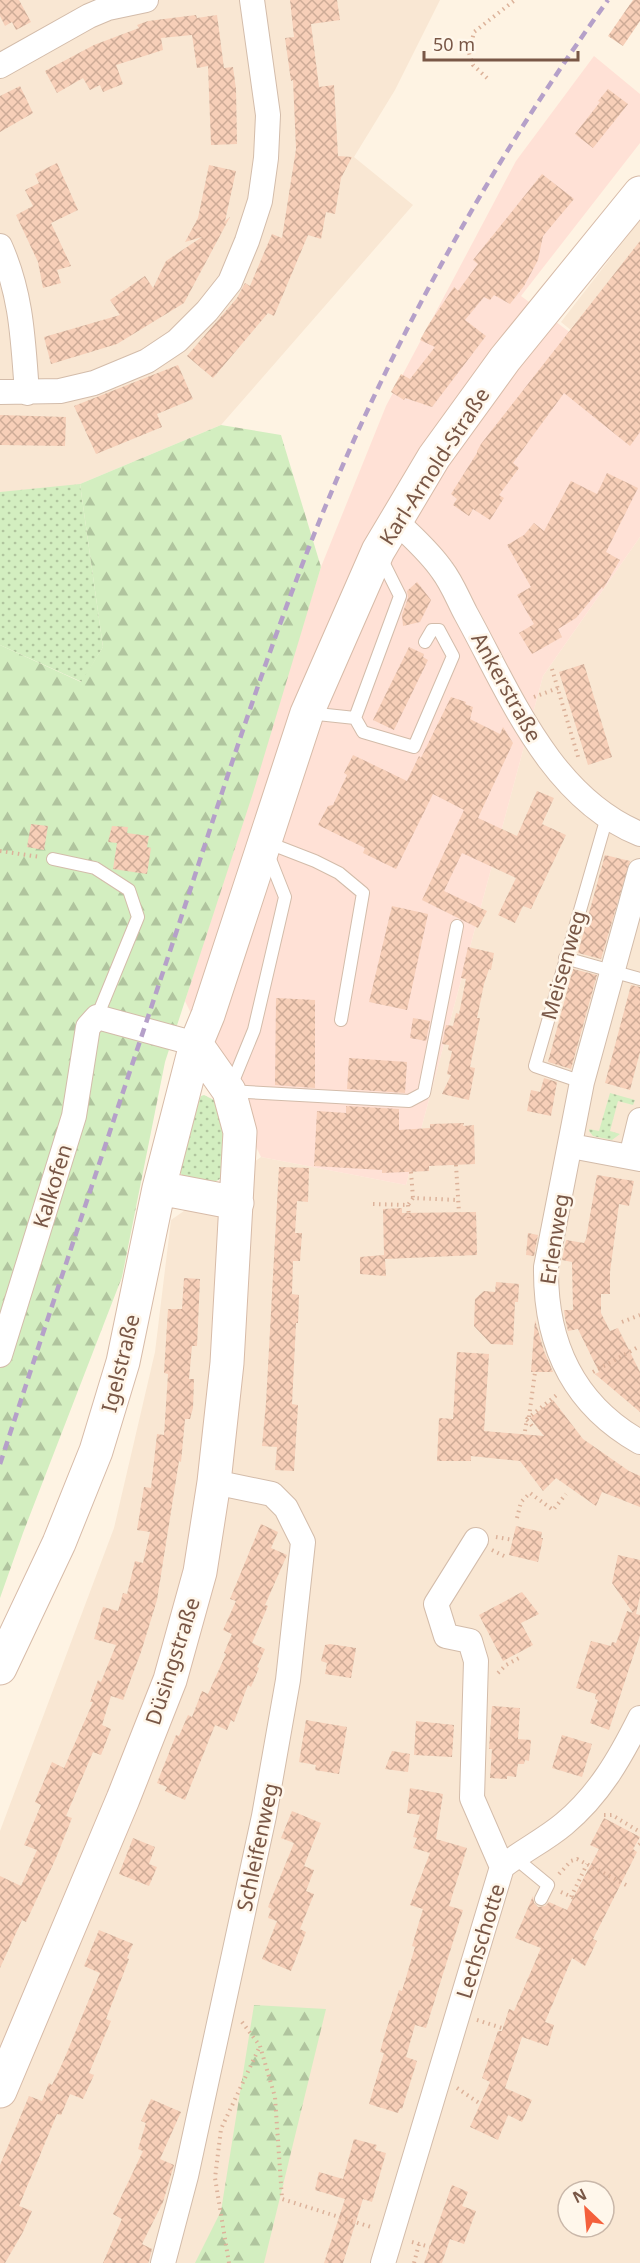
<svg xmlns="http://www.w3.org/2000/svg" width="640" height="2263" font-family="'Noto Sans',sans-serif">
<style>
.residential{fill:#f9e7d3;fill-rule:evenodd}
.commercial{fill:#ffe1d6}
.grass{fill:url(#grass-dots)}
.forest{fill:url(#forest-firs)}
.building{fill:url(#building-cross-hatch)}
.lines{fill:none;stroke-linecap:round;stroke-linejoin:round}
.lane-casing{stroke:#d3bcaa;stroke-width:14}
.street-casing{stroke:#d3bcaa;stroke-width:26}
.secondary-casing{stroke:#d7bba8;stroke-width:35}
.path{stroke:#dcb29a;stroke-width:4;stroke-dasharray:1.5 4.5;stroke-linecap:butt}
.lane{stroke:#fff;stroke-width:12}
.street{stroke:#fff;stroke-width:24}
.secondary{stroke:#fff;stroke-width:33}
.rail{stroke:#b5a0c9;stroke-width:4.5;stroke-dasharray:9 6;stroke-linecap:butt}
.labels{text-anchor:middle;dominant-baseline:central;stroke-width:5;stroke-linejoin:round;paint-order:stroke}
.street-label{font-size:21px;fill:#795746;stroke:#fff7eb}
</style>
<defs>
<pattern id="grass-dots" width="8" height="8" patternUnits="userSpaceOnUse" patternTransform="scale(1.5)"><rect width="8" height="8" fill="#d3eec0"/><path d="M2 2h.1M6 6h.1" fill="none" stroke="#b0c49e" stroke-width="1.8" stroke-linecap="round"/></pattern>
<pattern id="forest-firs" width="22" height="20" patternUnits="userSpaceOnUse" patternTransform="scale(1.5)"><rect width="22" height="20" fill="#d3eec0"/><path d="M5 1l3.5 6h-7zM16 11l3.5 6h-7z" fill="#b0c49e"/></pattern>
<pattern id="building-cross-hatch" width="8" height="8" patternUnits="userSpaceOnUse" patternTransform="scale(1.5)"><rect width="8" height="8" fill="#f7cfb8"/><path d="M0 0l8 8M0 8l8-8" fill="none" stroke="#cdab97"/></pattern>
</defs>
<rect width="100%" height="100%" fill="#fef3e3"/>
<path class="residential" d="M0 0H440L395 90 354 157 413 205 221 425 80 484 0 566Z
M640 220V354L610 362 561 322Z
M640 537V2263H0V1831L114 1528 155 1352 171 1220 261 1157 406 1185 543 676ZM568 2191H604V2227H568Z"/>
<path class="commercial" d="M594 56 640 94V143L521 296 610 362 640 354V537L543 676 406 1185 261 1157 185 1001 321 567 386 406 516 161Z"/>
<path class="grass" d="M80 484 103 647 82 682 0 645V492Z
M610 1093 635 1100 633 1105 618 1101 610 1131 620 1134 612 1140 593 1136 589 1131V1129L599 1131Z
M204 1095 216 1101 224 1119 221 1178C209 1188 195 1180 182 1176L180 1171 199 1101 201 1096Z"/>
<path class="forest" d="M221 425 281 435 321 567 253 793 165 1062 122 1277 23 1533 0 1598V645L81 682 103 647 80 484Z
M254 2005 326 2009 264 2263H195L221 2211Z"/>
<path class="building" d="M0 0H19L31 22 16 30 12 22 5 26 0 16Z
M290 0H337L340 20 311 24 319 87 334 85 338 156 352 157 341 178 335 214 326 212 321 239 308 235 274 316 268 313 213 378 187 356 237 298 245 283 250 286 272 234 282 238 296 149 293 80 291 81 285 38 294 37Z
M633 0H640V21L623 46 608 36Z
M196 15 197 18 217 15 224 68 233 67 236 89 237 144 211 145 208 66 197 68 192 35 161 38 163 50 116 65 123 84 103 92 100 85 90 90 83 78 57 93 45 71 94 45 139 28 137 25 148 21Z
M20 86 33 113 0 132V96Z
M608 89 628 104 593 148 575 134 600 102 598 101Z
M57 163 78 210 51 223 71 266 57 270 61 283 43 288 38 262 16 215 33 206 25 190 39 183 35 174Z
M209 165 236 171 225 221 230 217 184 303 117 344 51 364 44 337 120 315 110 300 145 276 153 288 166 261 202 237 185 242 198 218Z
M542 174 574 199 543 236 538 260 524 286 510 304 494 295 490 300 484 297 465 320 486 336 432 407 405 398 404 400 391 392 401 374 410 379 435 347 420 340 429 324 454 287 458 291 478 264 473 260Z
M640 241V432L630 446 564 393 513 463 519 468 499 495 504 498 490 520 473 509 469 516 453 505 457 499 451 494 477 453V451L481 444Z
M178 365 193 399 157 414 162 427 96 454 74 406Z
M0 415 66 417 65 446 0 445Z
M607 473 638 488 606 552 620 560 603 589 602 587 576 618 558 629 562 637 532 654 519 633 534 624 517 595 531 587 507 545 524 535 534 523 544 531 571 481 597 494Z
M417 582 431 600 420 622 403 626 402 615 408 598 407 591Z
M409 647 424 654 423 657 428 660 394 730 373 720Z
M584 664 612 757 588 765 559 672Z
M451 697 466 702 465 704 473 707 470 719 500 734 503 727 513 743 478 818 517 836 537 791 554 798 542 824 566 835 531 909 523 906 515 923 498 915 516 878 462 853 444 891 487 911 478 928 422 900 464 810 433 794 396 869 363 853 365 848 318 825 328 806 333 805 347 775 344 773 353 755 407 781 419 756 421 758Z
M31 824 48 826 44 850 27 847Z
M112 826 128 827 127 833 149 836 147 847 151 848 147 874 113 869 117 843 108 842Z
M605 855 630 861 601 959 578 953Z
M392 906 428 914 407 1010 369 1002Z
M468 947 494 953 491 970 489 969 484 984 477 1018H480L470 1067 475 1068 469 1100 442 1094 451 1075 447 1074 452 1051 448 1050 449 1045 442 1044 446 1025 453 1026 456 1013 459 1014 466 979 461 978Z
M573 969 597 975 571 1069 548 1062Z
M631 985 640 987V1052L630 1090 605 1083Z
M276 998 315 1000V1088L275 1085Z
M413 1018 430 1021 426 1041 410 1038Z
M349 1058 407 1062 405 1093 347 1089Z
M544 1078 557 1082 551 1116 527 1111 531 1090 540 1092Z
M346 1106 399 1109V1130L430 1128V1124L464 1123 463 1126 474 1125 475 1164 429 1166V1171L382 1173V1170L314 1166 317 1111 346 1113Z
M279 1167 309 1168 308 1202 297 1201 295 1233H302L300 1261H293L292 1294 299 1295 298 1323H296L292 1404 298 1405 294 1471 275 1470 277 1447 262 1446 266 1403Z
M597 1175 634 1181 629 1206 619 1204 610 1272V1294H601V1313L610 1331 618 1328 640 1372V1412L595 1374 599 1372 578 1329 568 1331 565 1318 564 1310H573L572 1262 562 1260 566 1240 584 1243 586 1239Z
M402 1208V1213L476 1212 477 1255 385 1259 386 1276 360 1274V1257L384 1255 383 1209Z
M528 1233 538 1235 534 1256 526 1255Z
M184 1278 200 1279 197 1346H192L189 1379H194L193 1408 190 1419H185L181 1462 179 1461 157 1600 141 1652 123 1700 111 1696 102 1725 111 1729 101 1755 93 1752 66 1816 72 1818 56 1858 26 1922 22 1920 0 1968V1876L21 1886 37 1850 24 1845 41 1805 35 1802 52 1762 64 1768 93 1702H90L98 1680 101 1682 116 1645 94 1639 103 1607 118 1611 123 1593 127 1594 135 1561 143 1563 150 1532 137 1530 144 1487 151 1488 157 1434 164 1435 168 1374 164 1373 168 1309H182Z
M496 1282 519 1284 518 1302H515L513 1345 491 1344 474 1326 475 1299 484 1291 495 1292Z
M535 1320 544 1351 553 1372H531Z
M457 1352 489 1354 484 1431 544 1436 530 1418 553 1400 583 1439 629 1471 640 1476V1507L602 1492 596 1506 556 1478 543 1491 520 1461 471 1456V1461H437L439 1418 453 1419Z
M261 1524 278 1532 271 1548 287 1555 265 1605 268 1606 252 1643 265 1649 257 1667 259 1668 251 1687 248 1685 234 1722 231 1720 227 1730 215 1725 185 1800 165 1791 167 1787 157 1783 176 1735 179 1736 188 1715 192 1717 202 1691 208 1694 226 1654 224 1653 232 1634 223 1630 236 1601 230 1599Z
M516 1526 542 1532 541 1538H543L538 1562 509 1555Z
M618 1555 640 1560V1596L636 1614 640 1615V1635L609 1730 590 1723 598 1700 595 1699 596 1694 576 1688 591 1641 611 1646 612 1642 616 1643 627 1611 633 1613 612 1583Z
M522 1592 539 1614 521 1623 533 1645 503 1661 479 1615Z
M330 1644 356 1648 351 1678 325 1674 327 1663 321 1661 325 1645Z
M492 1706 520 1708 518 1739 531 1740 529 1761 525 1760 524 1764H518L516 1777 507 1776V1779L490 1778 492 1749H489Z
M306 1720 347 1727 339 1774 315 1770 316 1765 299 1762Z
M416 1721 454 1725 452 1757 414 1755Z
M562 1735 592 1744 582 1777 552 1768Z
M392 1751 410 1754 408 1772 385 1769Z
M410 1788 443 1794 436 1839 467 1848 449 1906 463 1910 426 2028 415 2025 406 2057 417 2061 402 2109 400 2108 398 2113 369 2104 384 2053 380 2052 385 2034 399 1990 402 1991 415 1947 412 1946 423 1909 410 1905 430 1853 413 1848 417 1838 413 1837 420 1815 407 1813Z
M292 1811 321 1823 304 1866 314 1870 306 1891 314 1894 300 1929 306 1932 291 1971 262 1959 277 1921 268 1918 271 1909 268 1907 294 1843 281 1838Z
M604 1818 640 1837 633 1849 637 1852 593 1939 597 1941 585 1966 572 1958 545 2022 554 2025 548 2046 522 2037 505 2088 532 2100 522 2122 508 2115 498 2140 470 2127 490 2082 482 2078 498 2031H502L509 2009 514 2011 541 1948 515 1938 533 1896 534 1903 538 1907 545 1906 549 1902 567 1910 599 1849 590 1845Z
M133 1838 155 1847 149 1864 157 1867 149 1886 119 1874Z
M99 1930 133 1944 127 1958 129 1959 106 2019 111 2021 89 2073 94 2075 83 2099 70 2094 61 2115 57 2114 19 2206 32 2211 23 2232 5 2263H0V2165L29 2096 42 2101 49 2083 52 2085 63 2062 100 1973 84 1966Z
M151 2099 181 2112 160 2159 174 2165 163 2202 142 2244 152 2249 149 2261 148 2263H103L122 2219 113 2214 143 2151 138 2149 146 2123 141 2121Z
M354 2139 377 2145 375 2150 386 2153 372 2202 363 2199 343 2263H324L345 2199 315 2190 319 2172 343 2179Z
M452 2185 468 2192 462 2206 476 2211 464 2244 450 2239 442 2263H424Z"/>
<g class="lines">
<g class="lane-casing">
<path id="lane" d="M308 713 355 718 400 596 380 556
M355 718 363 732 414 747 453 656 439 630H432L425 642
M266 842 315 861 339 873 363 893 341 1020
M268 854 285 897 254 1030 229 1091 409 1101 424 1093 457 926
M53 859 95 868 129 890 138 917 97 1017
M565 958 640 979
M582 1082 535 1066 607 817
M514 1857 548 1885 541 1899"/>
</g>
<g class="street-casing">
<path id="street" d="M0 66 89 16 108 8 146 0
M0 246C22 295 23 341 27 393
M0 392 60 391 94 383 147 361 177 341 207 311 230 282 247 241 260 201 266 158 268 115 252 0
M395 520C411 536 429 551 442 570 452 583 458 599 466 614 510 694 550 797 640 834
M640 871 582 1082 546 1267C545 1343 573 1404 640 1442
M571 1146 640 1159
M631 1157 640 1120
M0 1355 74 1116 88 1027 97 1017 196 1044
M502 1867C522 1851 545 1840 564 1824 599 1795 620 1758 640 1718
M163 2263 186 2176 264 1816 288 1680 303 1542 286 1508 272 1494 214 1482
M383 2263 502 1867 472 1798 476 1661 470 1641 446 1636 436 1604 476 1540"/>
</g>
<g class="secondary-casing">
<path id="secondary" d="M159 1188 237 1203
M0 1668 59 1543 96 1451 123 1362 159 1188 196 1044 208 1015 307 713 378 551 434 457 505 359 640 193
M0 2091 123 1799 170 1680 200 1572 214 1482 227 1363 240 1132 229 1091 196 1044"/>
</g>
<path class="path" d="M487 78 473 65 469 53 474 32 515 0
M552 669 579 760
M534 697 558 688
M0 851 40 857
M456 1165 459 1213
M411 1172 413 1198
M373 1204 408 1205 413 1198 457 1200
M408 1205 409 1218
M622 1322 640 1315
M593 1372 640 1346
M529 1417 535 1372
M527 1420 533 1427
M525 1431 527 1419 559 1393
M517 1518 521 1502 530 1493 553 1510 566 1494
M496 1537 513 1540
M492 1550 508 1558
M498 1673 506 1665 519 1658
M604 1815H612L640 1832
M639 1845 640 1844
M559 1874 571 1861 577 1859 630 1887
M561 1892 574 1898
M571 1897 587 1864
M477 2020 502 2028
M242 2022 260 2046 275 2097 282 2199 371 2227
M457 2088 479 2103
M412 2242 430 2247
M229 2263 215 2178 221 2129 260 2046
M414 2263 419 2244"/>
<use href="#lane" class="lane"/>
<use href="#street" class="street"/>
<use href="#secondary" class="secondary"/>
<path class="rail" d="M0 1464C59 1284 119 1104 179 924 222 793 264 660 315 532 390 344 490 164 608 0"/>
</g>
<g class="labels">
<g class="street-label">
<text transform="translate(434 466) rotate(-57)">Karl-Arnold-Straße</text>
<text transform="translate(507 687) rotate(61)">Ankerstraße</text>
<text transform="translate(563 965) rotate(-74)">Meisenweg</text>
<text transform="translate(52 1186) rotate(-73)">Kalkofen</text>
<text transform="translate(554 1239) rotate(-81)">Erlenweg</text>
<text transform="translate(120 1363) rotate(-76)">Igelstraße</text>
<text transform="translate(172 1661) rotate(-72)">Düsingstraße</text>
<text transform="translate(257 1847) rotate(-78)">Schleifenweg</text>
<text transform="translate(480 1941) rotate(-73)">Lechschotte</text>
</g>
</g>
<g transform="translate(586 2209) rotate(334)"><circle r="28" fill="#fff7eb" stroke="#c9b7a9" stroke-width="1.5"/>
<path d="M0-4.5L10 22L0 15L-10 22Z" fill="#f4603c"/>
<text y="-9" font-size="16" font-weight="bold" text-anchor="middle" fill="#795746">N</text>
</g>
<path d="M424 51v9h154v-9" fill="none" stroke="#795746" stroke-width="3"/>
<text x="433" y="51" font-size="18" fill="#795746" stroke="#fff7eb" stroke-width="4.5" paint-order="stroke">50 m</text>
</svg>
